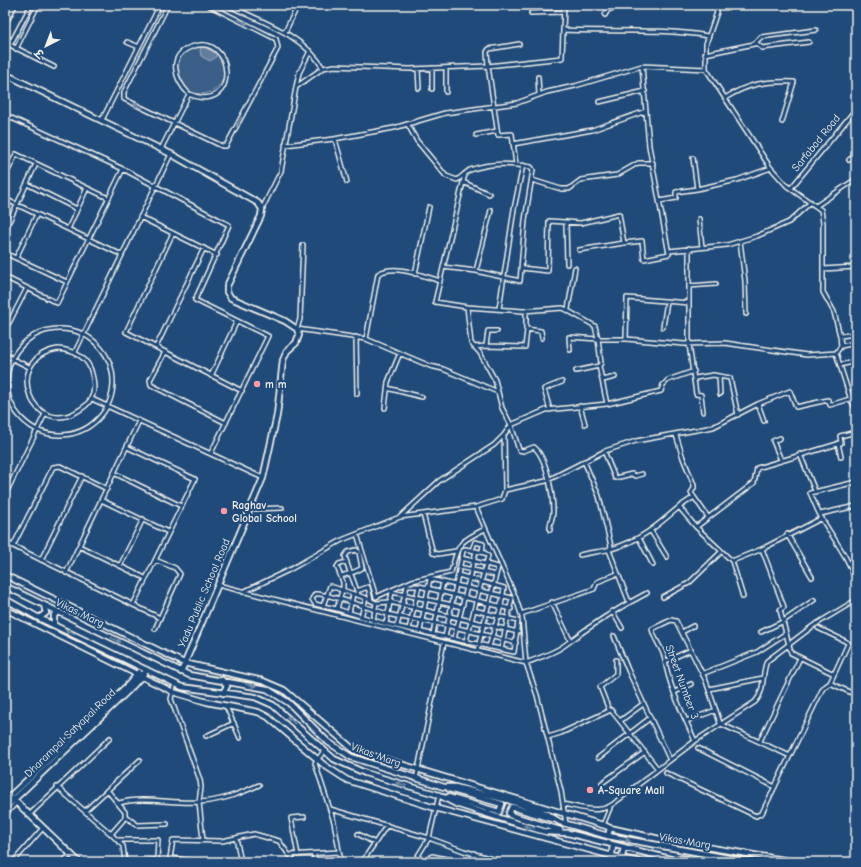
<svg xmlns="http://www.w3.org/2000/svg" width="861" height="867" font-family="'Comic Neue','Playpen Sans Deva',sans-serif">
<style>
.green{fill:#3a5f88;stroke:#97a8b8}
.water{fill:#627e9d;stroke:#9cacbb}
.lines{fill:none;stroke-linecap:round;stroke-linejoin:round}
.street-casing{stroke:#f4f1e8;stroke-width:6}
.secondary-casing{stroke:#f4f1e8;stroke-width:8}
.street{stroke:#1f4a7a;stroke-width:3}
.secondary{stroke:#1f4a7a;stroke-width:4.5}
.oneway{fill:#748da6}
.poi-dot{fill:#ff9aa2;stroke:#1f4a7a;stroke-width:1.5}
.labels{text-anchor:middle;dominant-baseline:central;stroke-width:4;stroke-linejoin:round;paint-order:stroke}
.street-label{font-size:11px;fill:#f4f1e8;stroke:#1f4a7a}
.poi-label{font-size:11px;font-weight:bold;fill:#f4f1e8;stroke:#1f4a7a;text-anchor:start}
</style>
<rect width="100%" height="100%" fill="#1f4a7a"/>
<filter id="ink" filterUnits="userSpaceOnUse"><feTurbulence type="fractalNoise" baseFrequency=".025" numOctaves="2"/><feDisplacementMap in="SourceGraphic" scale="8" xChannelSelector="R" yChannelSelector="G"/><feConvolveMatrix kernelMatrix="1 2 1 2 8 2 1 2 1" color-interpolation-filters="sRGB"/></filter>
<g filter="url(#ink)">
<path class="green" d="M177 70a24 24 0 1 1 48 0a24 24 0 1 1-48 0Z"/>
<path class="water" d="M202 46 217 54 215 58 210 61 201 56 200 50Z"/>
<g class="lines">
<g class="street-casing">
<path id="street" d="M31 5 10 45 54 67
M168 5 124 92V99L222 146H226L278 48 276 39 208 5
M228 5C261 22 303 34 323 68
M531 13 564 12
M605 15 608 10 614 8 659 5
M564 30C612 32 660 28 708 36
M285 32 298 5
M5 37 12 41
M127 42 139 47
M756 43 762 48 809 42
M519 44 489 49 487 52 488 66 562 58 564 5
M16 49 38 5
M705 54 754 44 761 37 816 30
M432 68V89
M446 68V92
M418 69 419 88
M538 77 539 95
M296 87 299 73 310 51
M725 98C749 83 766 81 794 82L782 122
M599 102 645 91
M5 115 123 169 229 225 195 300 268 336 211 453
M102 120 160 5
M408 125 417 141 446 176 457 180C462 177 466 172 470 170 490 162 510 163 531 167L533 170 525 220 520 281 476 271 443 267
M476 135 497 131
M335 139 347 182
M513 144 592 130 646 111
M285 145 334 139 394 128 445 113 517 103 547 92 575 86 642 66 706 69
M161 149 189 94C241 116 235 30 191 47 167 56 175 80 189 94
M849 160 856 154
M465 174 435 302 467 307 471 343 480 353 495 380 502 408 511 425 519 450 523 451 534 447C547 458 553 495 553 512 553 519 549 523 550 530
M5 177 16 154 108 198
M532 180 561 189H569L581 180 617 175 638 163H653
M463 182 489 194
M27 184 77 209
M791 188 856 109
M697 189 737 180 771 168
M5 199 122 255
M660 201 676 198V192L697 189 693 158
M816 206 856 179
M262 209 281 171 296 87 323 68 334 66 410 69 488 66 498 135 512 134 516 165
M140 217 217 255
M699 219 702 247
M566 223 567 264
M68 229 87 188
M5 230 36 164
M173 233 126 332 242 391
M740 241 745 281 746 314
M303 245 300 319 297 329 366 339 430 366 443 369 498 392
M689 248V344L696 394 701 395 703 412
M579 250 624 243
M669 251 727 245 757 236 789 222 811 202
M5 253 67 282
M16 258 37 214
M521 268 548 271 549 221 581 223 619 214 624 243 642 241 644 259 669 254 649 146 642 66
M823 269 856 267
M476 271 491 210
M415 274 429 207
M5 277 57 303 123 169
M689 286 716 284
M467 307 523 311 563 308 595 326 598 339H626L684 344 725 343 807 355 836 353 841 346 840 336 834 312 823 292V223L821 210 787 186 770 167 706 69V44L717 12 716 5
M499 309 514 209 523 165
M568 309 575 268
M526 311V329L541 331 542 338
M5 321 9 323 27 288
M663 327 667 301
M7 382a53 53 0 1 1 106 0a53 53 0 1 1-106 0Z
M840 336 856 334
M356 337 357 394
M366 339 378 274C394 263 423 276 440 281
M626 339 627 298 689 303
M485 346 525 347 527 330
M841 346 856 343
M156 347 204 248
M474 347 486 346 488 331H497
M58 349C74 350 89 358 92 374 96 388 94 401 81 409 33 443 0 358 58 349Z
M570 350 569 337 598 339 601 363 599 366 607 404
M75 352 171 154
M165 352 150 380 151 385 226 423
M836 353 851 400 856 409
M5 355 29 367
M840 365 856 361
M576 371 599 366
M211 376 237 321
M719 376 720 394
M695 378 713 375 730 378 738 415
M603 380 615 377
M387 388 422 397
M92 399 263 478
M580 406 585 424
M385 408 388 382 400 353
M550 410 544 389 562 382
M5 420V428
M764 421 758 404 790 391 796 407 828 400 830 405 850 399
M676 435 683 458 694 485V488L691 493 694 497
M504 436 505 490
M780 438 773 441 781 460
M838 443 841 457
M127 447 195 479 133 605
M604 451 615 478 632 474 635 476 642 474
M800 454 815 491
M584 461 599 496 611 546 609 550 629 602
M114 473 181 506
M856 482 810 493C814 501 817 510 822 519 834 540 850 559 856 583
M5 495 45 414
M101 500 168 532
M476 507 502 499 505 490 546 481 605 451 636 441 713 427 758 404
M679 507 694 497 708 517
M250 509 282 508
M423 514 433 553 438 554 456 551
M820 514 856 506
M400 517 476 507 515 596 522 617 526 663 537 695 561 791 566 824
M651 531 667 557
M357 534 376 597 412 581 451 572C459 543 457 543 485 529
M787 534 812 577
M639 538 653 565
M5 542 160 618
M13 546 53 467 60 466 107 489
M79 546 145 578
M762 549 784 607 780 610 791 653 834 674
M472 550 475 542 483 544 482 552
M580 555C590 552 601 552 611 549 640 541 657 526 679 507L696 527
M461 558 498 567 477 651
M41 560 82 476
M732 561 762 549 822 518
M120 566 143 519
M459 567 496 575
M66 573 139 421
M458 575 504 588 501 606 489 647
M341 576C348 574 356 572 362 568L359 552 356 550 348 552 345 556C348 570 355 582 358 595
M218 585 526 663C538 658 555 653 565 645 591 625 618 608 647 593
M342 590 337 609 386 624 514 652 518 621 474 610
M343 591V582L337 567 339 564 347 562
M357 591 368 587 371 600
M243 592 291 569 342 540 400 517 439 481 494 445 504 435 511 425 546 410 607 404 661 391 663 385 668 380 694 371
M663 597 689 583 721 552
M743 597 732 561 696 527 754 483 757 468 841 443 840 436 856 432
M552 602 570 640
M323 606 337 609
M612 611 622 628
M349 613 353 594
M521 614 594 589 597 582 617 574
M361 617 366 598
M373 621 376 603
M386 624 392 592 462 607
M397 626 407 586H419L511 609
M155 629 180 574 175 568 155 560
M409 629 419 586
M420 631 430 579 512 598 501 650
M682 632 693 626
M761 632 782 622 814 600
M433 634 443 582
M614 636 628 670 670 760
M445 637 463 551 465 549 485 553 488 556 466 641
M454 639 476 551
M516 643C492 637 468 630 445 625 426 621 406 619 388 614 374 610 325 592 315 594L312 599 315 604 323 606 330 586 366 598 376 603 390 602 518 632
M666 661 691 650
M702 674 757 652 785 634
M175 683 171 699 200 780 201 787 199 802 203 840
M830 683 856 695
M709 689 763 678
M675 692 691 684
M226 706 240 738
M609 710 600 687 616 674V660
M620 721 643 704
M686 721 716 710
M723 725 790 756
M206 736 234 723
M548 737 561 733 611 710 658 769
M695 741C684 716 669 687 665 660 664 650 654 640 652 629L671 620 676 621 706 681 720 723
M760 741 800 658
M698 748 775 787
M324 751 315 763 334 822 341 862
M598 758 650 718
M666 773 756 816 762 813 823 688 830 683 847 646 848 643 845 641 818 628
M416 779 444 643
M602 783 645 752
M57 787 111 834 125 818V812L107 790
M119 803C145 796 172 804 199 802 221 801 239 794 259 785
M563 804C584 808 602 816 618 800L695 741 755 702C766 690 761 674 767 661L813 626 856 600
M330 809 429 838 464 851 503 862
M86 810 140 760
M5 815 16 803
M29 815 110 738
M125 816 137 825 167 824
M603 825 610 808
M111 834 123 846 125 862
M358 834 375 843
M236 838 241 862
M117 840H158L157 860 132 862
M314 854 315 862
M298 855 291 818 304 817
M292 856V862
M13 862 42 829
M63 862 70 855
M201 862 170 858 173 840 222 841 254 834 279 841 289 855 339 852
M362 862 387 825
M414 862 429 838 439 795
M425 862 432 856 461 862
M473 862 474 853"/>
</g>
<g class="secondary-casing">
<path id="secondary" d="M5 23 14 5
M5 74 171 154 258 203 262 209 261 216 227 286V292L231 298 285 321 297 329 299 335 296 343 287 351 283 360 277 415 263 478 181 672
M5 575 184 663 263 681 284 690 354 750 606 826 610 828 608 836
M5 586 189 675 267 689 289 703 328 742 351 757 444 787H455L508 800 543 812 560 822 608 836 750 862
M5 599 39 618 182 687 255 697 273 705 334 759 365 773 439 795 456 804 522 825 546 832 568 833 682 862
M5 609 173 692 207 702 258 712 268 717 324 765 347 780 435 808 612 856 640 862
M39 618 46 613 44 605
M54 625V615L59 612
M222 680 227 686 223 693
M448 797 499 812 502 804 449 789
M12 798 79 862
M5 801 129 684 139 672
M5 808 131 688 147 670
M552 819 512 807 509 813 510 815 560 830
M610 828 664 840 796 862
M674 860 680 858 707 862 709 858 707 854
M611 862 613 845
M621 862 624 847"/>
</g>
<use href="#street" class="street"/>
<use href="#secondary" class="secondary"/>
</g>
<defs><path id="oneway-solid" d="M-6-.8H1V-3.2L6.5 0L1 3.2V.8H-6Z"/></defs>
<g class="oneway">
<use href="#oneway-solid" transform="translate(243 22) rotate(26)"/>
<use href="#oneway-solid" transform="translate(138 106) rotate(-154)"/>
<use href="#oneway-solid" transform="translate(239 122) rotate(117)"/>
<use href="#oneway-solid" transform="translate(70 632) rotate(-155)"/>
<use href="#oneway-solid" transform="translate(116 640) rotate(26)"/>
<use href="#oneway-solid" transform="translate(251 685) rotate(10)"/>
<use href="#oneway-solid" transform="translate(291 720) rotate(-137)"/>
<use href="#oneway-solid" transform="translate(401 784) rotate(-164)"/>
<use href="#oneway-solid" transform="translate(529 827) rotate(-165)"/>
<use href="#oneway-solid" transform="translate(625 840) rotate(11)"/>
</g>
</g>
<g class="poi-dot">
<circle cx="257" cy="384" r="4"/>
<circle cx="224" cy="511" r="4"/>
<circle cx="590" cy="790" r="4"/>
</g>
<g class="labels">
<g class="street-label">
<text transform="translate(816 143) rotate(-51)">Sarfabad Road</text>
<text transform="translate(204 593) rotate(-67)">Yadu Public School Road</text>
<text transform="translate(80 613) rotate(26)">Vikas Marg</text>
<text transform="translate(682 682) rotate(70)">Street Number 3</text>
<text transform="translate(70 733) rotate(-44)">Dharampal Satyapal Road</text>
<text transform="translate(376 755) rotate(20)">Vikas Marg</text>
<text transform="translate(685 841) rotate(10)">Vikas Marg</text>
</g>
<g class="poi-label">
<text x="265" y="384">m m</text>
<text x="232" y="505">Raghav<tspan x="232" dy="13">Global School</tspan></text>
<text x="598" y="790">A-Square Mall</text>
</g>
</g>
<rect width="861" height="867" fill="none" stroke="#1f4a7a" stroke-width="20"/>
<rect x="10" y="10" width="841" height="847" fill="none" stroke="#f4f1e8" stroke-width="1.5" filter="url(#ink)"/>
<g transform="translate(46 46) rotate(222)" stroke="#1f4a7a" stroke-width="3" paint-order="stroke">
<path d="M0-3L7 15L0 10L-7 15Z" fill="#f4f1e8"/>
<text y="-6" font-size="11" font-weight="bold" text-anchor="middle" fill="#f4f1e8">उ</text>
</g>
</svg>
